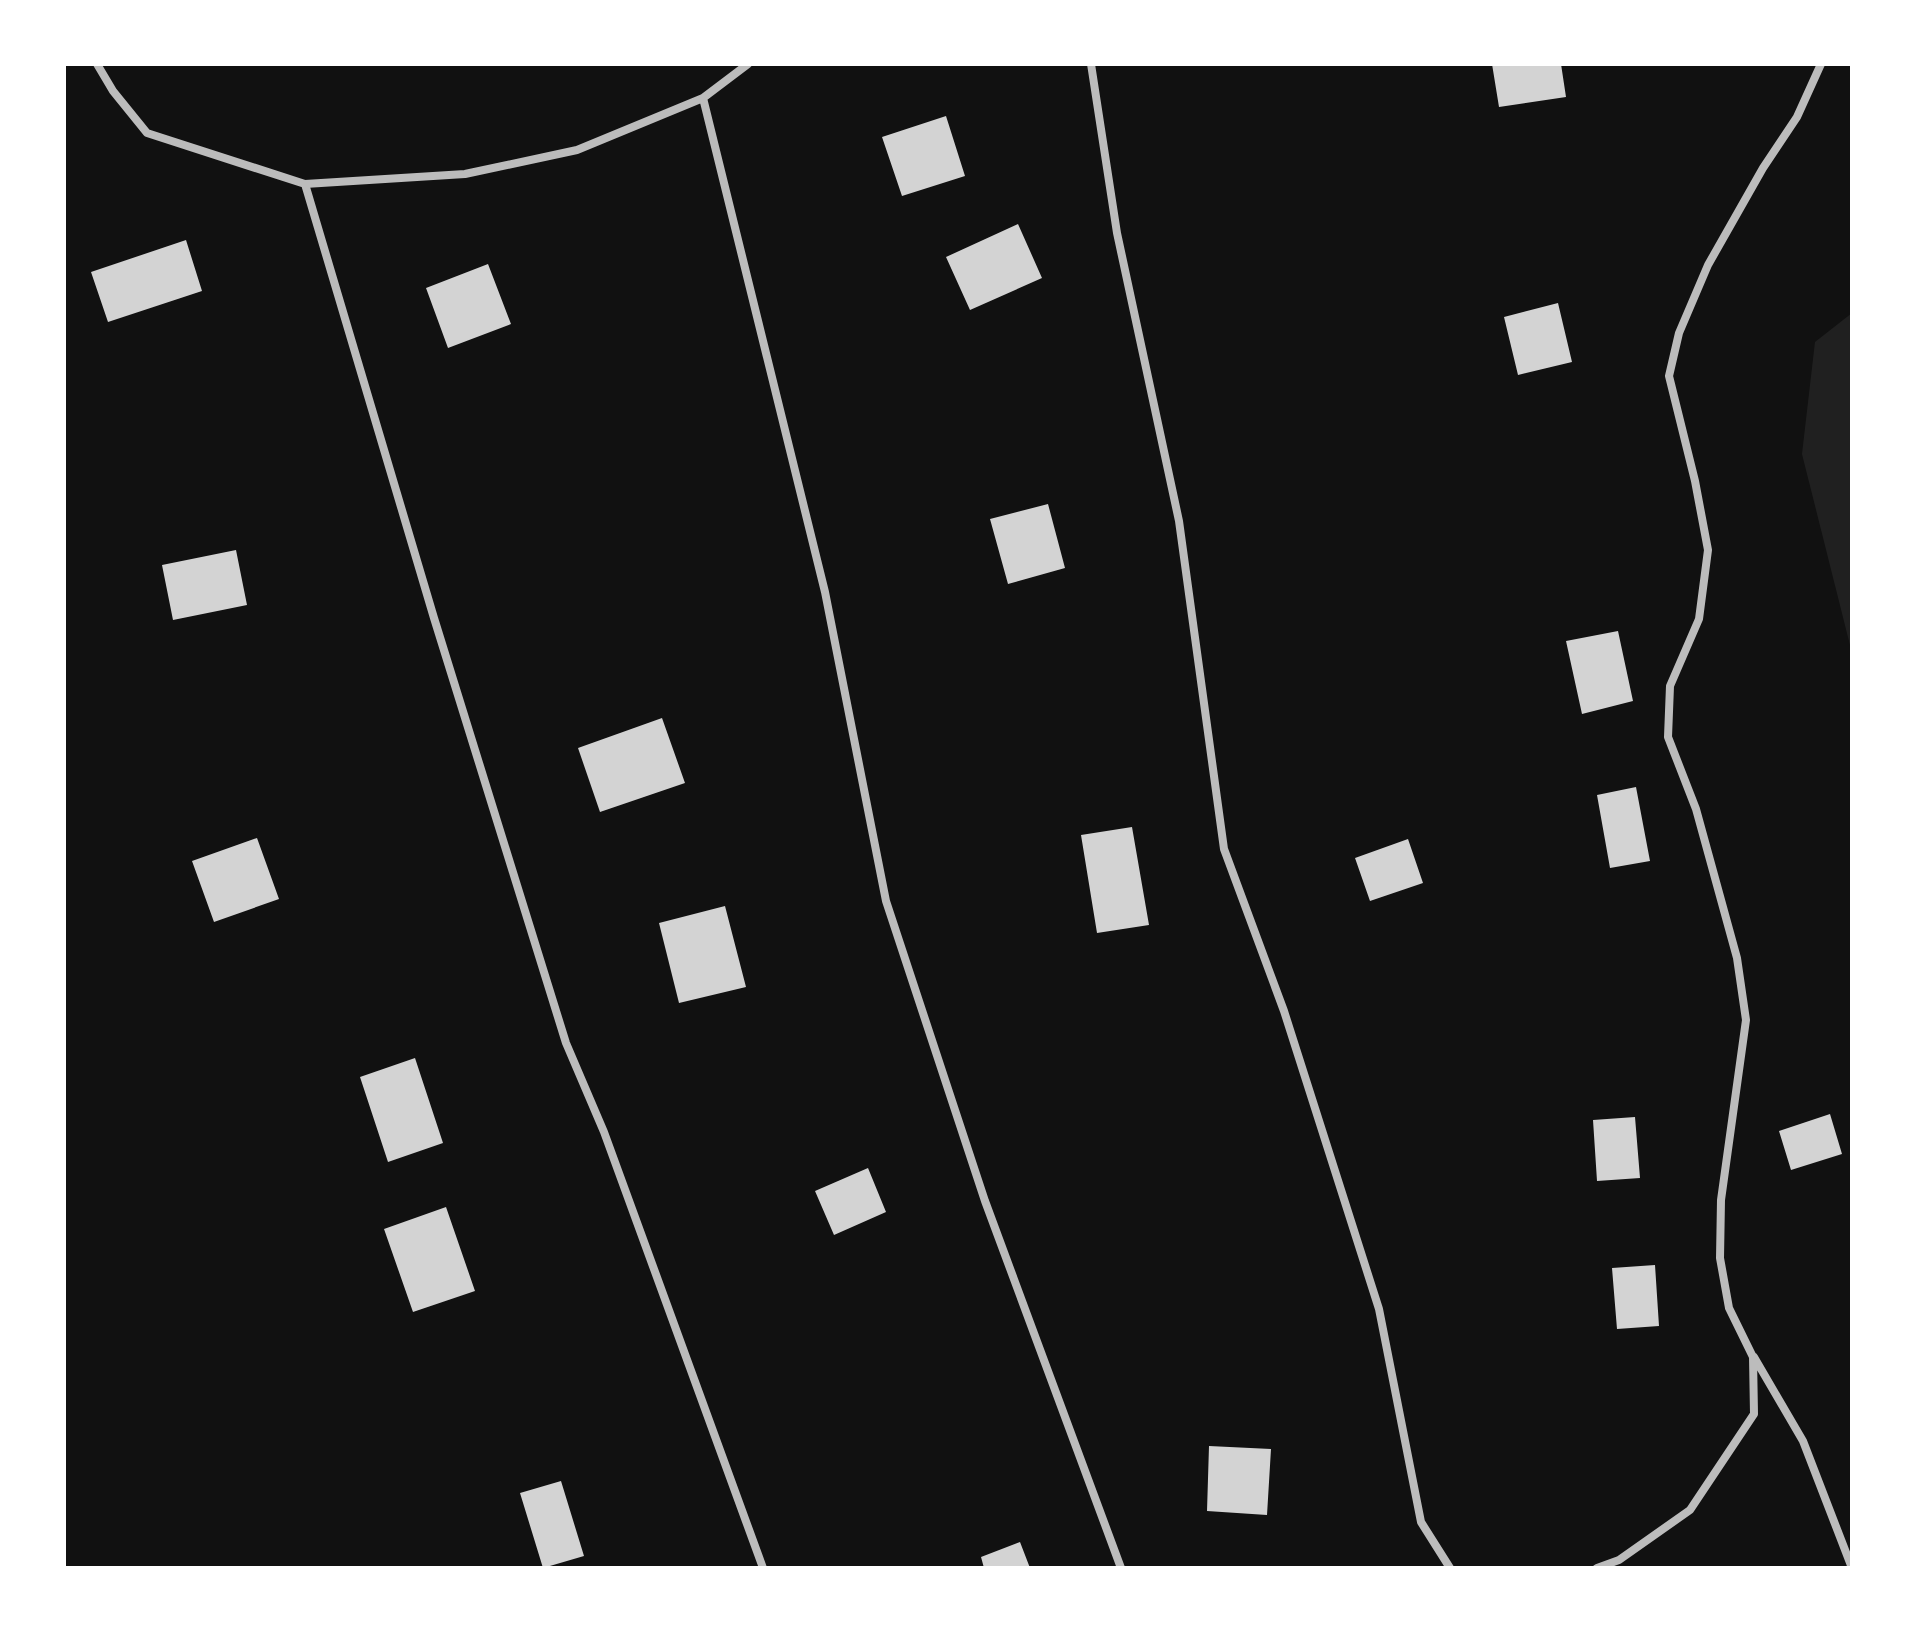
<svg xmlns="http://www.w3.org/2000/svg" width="1916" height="1632" font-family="'DM Sans',sans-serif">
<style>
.green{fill:#202020}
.building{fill:#d3d3d3}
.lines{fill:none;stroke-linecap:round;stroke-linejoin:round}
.minor{stroke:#bcbcbc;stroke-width:8}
</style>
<rect width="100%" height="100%" fill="#111"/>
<path class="green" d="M1852 313V653L1802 454 1815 342Z"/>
<path class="building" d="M1492 64H1561L1566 97 1499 107Z
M946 116 965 176 902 196 882 137Z
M1018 224 1042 278 970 310 946 257Z
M186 240 202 291 108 322 91 272Z
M488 264 511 324 448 348 426 288Z
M1558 303 1572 362 1518 375 1504 317Z
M1048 504 1065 568 1008 584 990 519Z
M236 550 247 605 173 620 162 565Z
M1618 631 1633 701 1582 714 1566 641Z
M662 718 685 783 600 812 578 748Z
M1636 787 1650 861 1610 868 1597 795Z
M1132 827 1149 925 1097 933 1081 835Z
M257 838 279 899 214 922 192 861Z
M1408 839 1423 883 1370 901 1355 858Z
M725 906 746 987 679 1003 659 923Z
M415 1058 443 1143 388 1162 360 1077Z
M1830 1114 1842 1154 1791 1170 1779 1131Z
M1635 1117 1640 1178 1597 1181 1593 1120Z
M868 1168 886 1212 834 1235 815 1191Z
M446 1207 475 1291 413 1312 384 1229Z
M1655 1265 1659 1326 1617 1329 1612 1268Z
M1209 1446 1271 1449 1267 1515 1207 1511Z
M561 1481 584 1556 543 1568 520 1493Z
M1020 1542 1030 1568H984L981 1557Z"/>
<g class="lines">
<path class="minor" d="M97 64 113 91 147 133 305 184 465 174 577 150 703 98 748 64
M1091 64 1117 233 1179 521 1224 849 1284 1011 1379 1309 1421 1522 1450 1568
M703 98 825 592 886 901 985 1201 1121 1568
M305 184 434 618 566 1043 604 1132 763 1568
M1754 1357 1803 1441 1852 1568
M1597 1568 1619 1560 1690 1510 1754 1414 1753 1357 1729 1308 1720 1258 1721 1200 1746 1020 1737 958 1696 809 1668 737 1670 686 1699 619 1708 550 1695 481 1669 376 1679 333 1708 265 1763 168 1797 117 1821 64"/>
</g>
<rect width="1916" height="1632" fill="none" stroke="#ffffff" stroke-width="132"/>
</svg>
